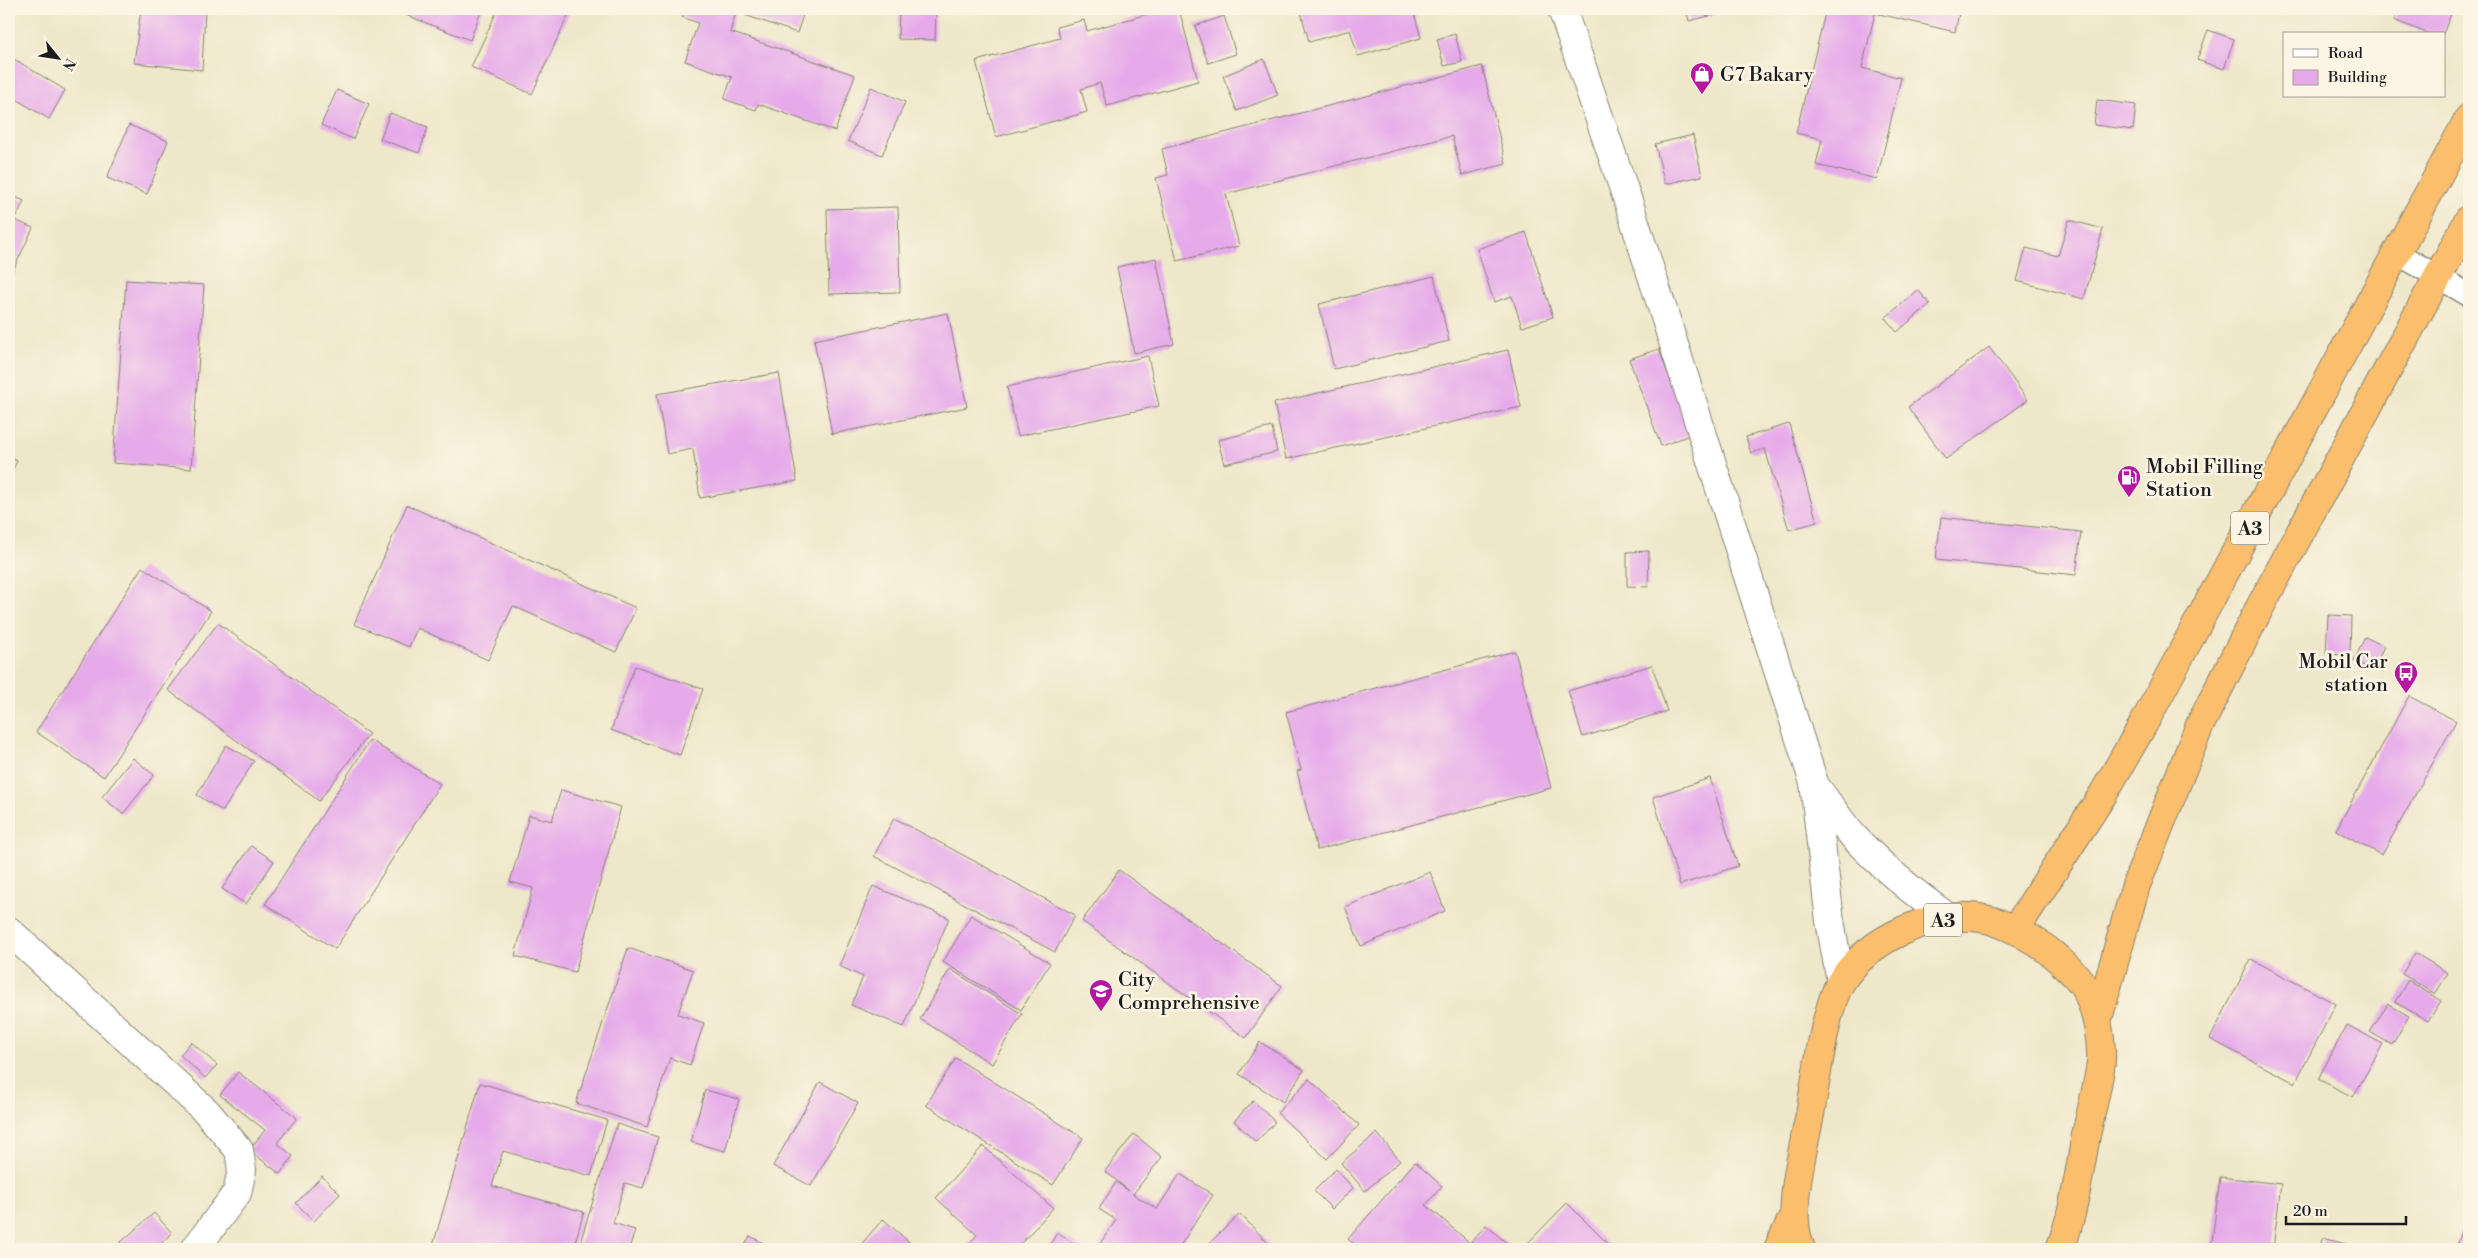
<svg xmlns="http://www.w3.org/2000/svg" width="2478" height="1258" font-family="'Libre Bodoni',serif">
	<rect width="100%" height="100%" fill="#fcf5e5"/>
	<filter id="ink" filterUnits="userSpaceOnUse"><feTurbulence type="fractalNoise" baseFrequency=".02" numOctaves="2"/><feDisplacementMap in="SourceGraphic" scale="10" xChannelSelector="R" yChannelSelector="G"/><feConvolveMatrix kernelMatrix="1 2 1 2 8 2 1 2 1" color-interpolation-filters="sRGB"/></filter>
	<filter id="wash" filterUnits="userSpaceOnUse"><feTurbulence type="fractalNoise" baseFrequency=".0096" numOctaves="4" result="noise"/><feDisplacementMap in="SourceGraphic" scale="20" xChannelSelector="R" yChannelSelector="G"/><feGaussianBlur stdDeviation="1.12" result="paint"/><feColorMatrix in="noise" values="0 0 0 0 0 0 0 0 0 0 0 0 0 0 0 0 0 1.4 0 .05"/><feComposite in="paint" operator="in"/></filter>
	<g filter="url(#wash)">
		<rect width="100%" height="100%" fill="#eee7c9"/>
		<g id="blocks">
			<path fill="#e6aaea" d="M 141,9 L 205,9 L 202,70 L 134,63 Z
				M 405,9 L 482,9 L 470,40 L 403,14 Z
				M 498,9 L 571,9 L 532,94 L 471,67 Z
				M 685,9 L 805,9 L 797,33 L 736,12 L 730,32 L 855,75 L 835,131 L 758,104 L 756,110 L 724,99 L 732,77 L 685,61 L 698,23 L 682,17 Z
				M 899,9 L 936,9 L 935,40 L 898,39 Z
				M 1165,9 L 1179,9 L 1198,81 L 1107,106 L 1100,83 L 1081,89 L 1087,112 L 996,137 L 976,61 L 1060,38 L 1057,27 L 1084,20 L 1087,31 Z
				M 1300,9 L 1413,9 L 1421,38 L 1358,56 L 1350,30 L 1309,42 Z
				M 1686,9 L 1738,9 L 1689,21 Z
				M 1826,9 L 1960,9 L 1955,32 L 1875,13 L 1862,68 L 1901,78 L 1877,179 L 1816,165 L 1822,139 L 1796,133 Z
				M 2399,9 L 2453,9 L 2443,34 L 2429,34 L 2394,20 Z
				M 1224,16 L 1236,54 L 1208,63 L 1195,26 Z
				M 2208,30 L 2234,39 L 2224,69 L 2197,60 Z
				M 1455,34 L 1462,62 L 1444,66 L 1437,39 Z
				M 9,56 L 65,90 L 49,119 L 9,95 Z
				M 1264,59 L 1278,95 L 1237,111 L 1223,76 Z
				M 1482,66 L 1506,164 L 1462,175 L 1452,136 L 1226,194 L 1239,246 L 1177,261 L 1156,178 L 1168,175 L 1162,149 Z
				M 871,87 L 905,102 L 882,155 L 848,141 Z
				M 337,90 L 369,104 L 353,139 L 321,125 Z
				M 2097,100 L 2136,105 L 2133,130 L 2094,125 Z
				M 390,113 L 428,127 L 419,153 L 380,139 Z
				M 129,125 L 168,141 L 147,194 L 107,178 Z
				M 1693,135 L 1702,176 L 1665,184 L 1655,144 Z
				M 9,194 L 24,201 L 15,220 L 33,228 L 9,279 Z
				M 898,207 L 900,292 L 829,294 L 827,209 Z
				M 2069,220 L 2103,229 L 2084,299 L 2017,281 L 2026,248 L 2058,256 Z
				M 1526,232 L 1553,317 L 1522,327 L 1512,296 L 1494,302 L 1477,249 Z
				M 1156,258 L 1174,344 L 1134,353 L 1117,267 Z
				M 1434,276 L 1449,341 L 1334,369 L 1319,304 Z
				M 126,280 L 204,285 L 191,469 L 113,463 Z
				M 1918,290 L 1930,304 L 1897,332 L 1885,318 Z
				M 948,313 L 967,407 L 832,434 L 814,340 Z
				M 1989,347 L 2028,400 L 1946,459 L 1908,407 Z
				M 1659,349 L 1690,435 L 1661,446 L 1629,359 Z
				M 1508,350 L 1521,407 L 1286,459 L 1274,403 Z
				M 1148,356 L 1159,406 L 1018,436 L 1007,387 Z
				M 779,373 L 797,481 L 700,498 L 693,449 L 667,454 L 657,394 Z
				M 1789,424 L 1817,522 L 1789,530 L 1765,449 L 1751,453 L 1746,437 Z
				M 1272,427 L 1277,452 L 1224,464 L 1218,440 Z
				M 9,457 L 17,461 L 9,477 Z
				M 407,505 L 636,608 L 616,652 L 513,606 L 488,660 L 417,628 L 409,647 L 354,624 Z
				M 1941,517 L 2081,532 L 2076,575 L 1936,560 Z
				M 1649,551 L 1648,587 L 1627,586 L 1627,552 Z
				M 142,567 L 211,611 L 104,777 L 36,732 Z
				M 2328,615 L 2351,616 L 2350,655 L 2326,654 Z
				M 218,623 L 369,734 L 319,801 L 168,690 Z
				M 2365,637 L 2384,646 L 2373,670 L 2354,661 Z
				M 1515,651 L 1551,788 L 1317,850 L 1297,771 L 1301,770 L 1286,712 Z
				M 1652,665 L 1667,711 L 1583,737 L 1568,691 Z
				M 635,666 L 703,689 L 680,755 L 611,730 Z
				M 2409,696 L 2456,721 L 2382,855 L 2336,830 Z
				M 370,740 L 440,784 L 335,949 L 265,904 Z
				M 226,745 L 254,761 L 223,811 L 197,795 Z
				M 133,758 L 154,775 L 123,814 L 102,797 Z
				M 1710,778 L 1738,866 L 1680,885 L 1653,797 Z
				M 561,790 L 621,807 L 575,972 L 515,956 L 533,888 L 510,882 L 529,815 L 552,821 Z
				M 894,818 L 1075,915 L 1055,952 L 874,856 Z
				M 251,846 L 274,861 L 246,904 L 222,889 Z
				M 1119,870 L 1282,986 L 1246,1038 L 1082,921 Z
				M 1430,872 L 1445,911 L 1361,946 L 1345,907 Z
				M 873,886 L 949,918 L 904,1027 L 851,1005 L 863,977 L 839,966 Z
				M 971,915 L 1050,963 L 1021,1010 L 943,962 Z
				M 628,948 L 693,970 L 678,1014 L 704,1023 L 690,1065 L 670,1058 L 647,1127 L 576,1103 Z
				M 2415,953 L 2448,973 L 2435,994 L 2402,974 Z
				M 2251,959 L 2336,1004 L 2295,1083 L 2210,1039 Z
				M 950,969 L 1022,1014 L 992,1064 L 920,1019 Z
				M 2408,980 L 2441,1001 L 2428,1021 L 2395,1002 Z
				M 2388,1004 L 2409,1016 L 2392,1045 L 2370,1032 Z
				M 2347,1025 L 2383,1044 L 2353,1097 L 2318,1079 Z
				M 191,1042 L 217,1065 L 205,1078 L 180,1055 Z
				M 1260,1042 L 1304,1070 L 1283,1102 L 1239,1074 Z
				M 956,1058 L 1083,1138 L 1053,1185 L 926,1105 Z
				M 238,1072 L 297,1118 L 277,1143 L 293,1156 L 280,1174 L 249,1150 L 265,1130 L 220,1095 Z
				M 1309,1079 L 1359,1125 L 1327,1159 L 1277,1113 Z
				M 820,1082 L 858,1103 L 811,1186 L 773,1166 Z
				M 480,1083 L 607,1120 L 591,1176 L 503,1151 L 492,1186 L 584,1212 L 573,1249 L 432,1249 Z
				M 705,1090 L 739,1099 L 725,1151 L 691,1142 Z
				M 1253,1101 L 1275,1122 L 1256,1142 L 1234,1121 Z
				M 617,1124 L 658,1137 L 643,1188 L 625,1183 L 613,1223 L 635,1230 L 629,1249 L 578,1249 Z
				M 1377,1133 L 1400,1161 L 1365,1191 L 1341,1163 Z
				M 1134,1134 L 1162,1157 L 1133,1194 L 1157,1209 L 1180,1174 L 1213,1195 L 1178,1249 L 1106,1249 L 1099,1245 L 1116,1220 L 1099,1209 L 1116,1182 L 1129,1191 L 1105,1171 Z
				M 983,1146 L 1053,1208 L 1016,1249 L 964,1249 L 977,1235 L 936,1198 Z
				M 1415,1162 L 1442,1186 L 1426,1205 L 1470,1243 L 1486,1225 L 1509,1245 L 1505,1249 L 1360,1249 L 1348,1239 Z
				M 1336,1169 L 1353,1188 L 1332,1209 L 1314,1191 Z
				M 322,1176 L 340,1194 L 314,1221 L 296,1203 Z
				M 2220,1177 L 2281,1184 L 2273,1249 L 2211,1249 Z
				M 1567,1203 L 1613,1249 L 1522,1249 Z
				M 154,1213 L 172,1233 L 155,1249 L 113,1249 Z
				M 1240,1214 L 1274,1249 L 1203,1249 Z
				M 883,1219 L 917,1249 L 857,1249 Z
				M 2464,1222 L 2469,1224 L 2469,1249 L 2455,1249 Z
				M 1057,1233 L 1083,1249 L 1047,1249 Z
				M 750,1236 L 774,1249 L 743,1249 Z
				M 2323,1238 L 2353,1246 L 2352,1249 L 2320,1249 Z"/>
		</g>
	</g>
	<g filter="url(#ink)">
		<use href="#blocks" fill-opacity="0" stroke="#858272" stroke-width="1"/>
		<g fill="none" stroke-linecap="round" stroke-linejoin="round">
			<g stroke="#858272" stroke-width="25">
				<path id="service" d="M 2397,253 L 2469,295"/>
			</g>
			<g stroke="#858272" stroke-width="30">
				<path id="minor" d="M 9,931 L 207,1112 L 239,1150 L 242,1170 L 237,1193 L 195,1249"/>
			</g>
			<g stroke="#858272" stroke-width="30">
				<path id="tertiary" d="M 1562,9 L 1630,207 L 1814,783 L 1830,921 L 1841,982
					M 1814,784 C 1827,801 1839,820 1853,836 C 1882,867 1915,894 1949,918"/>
			</g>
			<g stroke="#858272" stroke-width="30">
				<path id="trunk" d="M 2015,930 L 2102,796 L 2144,723 L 2469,118
					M 2097,1022 L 2136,885 L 2200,725 L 2260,607 L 2469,219
					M 1778,1249 L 1794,1215
					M 1801,1249 C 1785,1212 1803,1153 1810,1114 C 1816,1081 1825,1006 1842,980 C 1871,938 1929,911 1980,918 C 2006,922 2038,941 2057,958 C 2069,969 2083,981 2089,996 C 2097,1015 2102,1041 2101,1062 C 2098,1086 2091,1111 2086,1135 C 2079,1173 2074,1213 2060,1249"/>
			</g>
			<use href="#service" stroke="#fff" stroke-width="22"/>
			<use href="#minor" stroke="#fff" stroke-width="28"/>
			<use href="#tertiary" stroke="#fff" stroke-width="28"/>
			<use href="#trunk" stroke="#fabe6d" stroke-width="28"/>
		</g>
	</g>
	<defs>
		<g id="shop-pin" transform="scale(1.25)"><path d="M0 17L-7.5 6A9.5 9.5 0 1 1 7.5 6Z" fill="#b5179e" stroke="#fcf5e5"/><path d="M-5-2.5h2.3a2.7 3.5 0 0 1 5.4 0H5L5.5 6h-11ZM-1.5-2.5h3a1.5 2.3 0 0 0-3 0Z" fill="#fff"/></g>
		<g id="fuel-pin" transform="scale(1.25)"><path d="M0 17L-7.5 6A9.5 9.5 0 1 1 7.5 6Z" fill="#b5179e" stroke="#fcf5e5"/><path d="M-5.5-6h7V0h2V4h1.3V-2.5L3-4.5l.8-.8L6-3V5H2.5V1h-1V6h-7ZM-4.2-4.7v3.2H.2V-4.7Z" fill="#fff"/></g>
		<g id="bus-pin" transform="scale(1.25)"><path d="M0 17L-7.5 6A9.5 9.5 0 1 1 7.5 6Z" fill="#b5179e" stroke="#fcf5e5"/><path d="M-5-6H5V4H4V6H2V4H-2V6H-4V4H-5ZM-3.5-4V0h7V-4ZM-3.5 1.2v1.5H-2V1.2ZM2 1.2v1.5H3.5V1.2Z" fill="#fff"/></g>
		<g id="school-pin" transform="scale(1.25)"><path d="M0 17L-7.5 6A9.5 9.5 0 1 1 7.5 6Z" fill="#b5179e" stroke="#fcf5e5"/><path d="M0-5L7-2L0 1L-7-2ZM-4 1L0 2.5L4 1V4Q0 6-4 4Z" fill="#fff"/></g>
	</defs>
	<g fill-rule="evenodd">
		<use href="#shop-pin" x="1702" y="74"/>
		<use href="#fuel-pin" x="2129" y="477"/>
		<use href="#bus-pin" x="2406" y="673"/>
		<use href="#school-pin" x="1101" y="991"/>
	</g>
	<g text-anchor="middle" stroke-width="5" stroke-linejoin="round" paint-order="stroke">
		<g fill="#fcf5e5" stroke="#5f5d58" stroke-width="1">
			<rect x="2231" y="511.5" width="38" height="33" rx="4"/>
			<rect x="1924" y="903.5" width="38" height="33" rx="4"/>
		</g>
		<g font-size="19" font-weight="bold" fill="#1c1c1c">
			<text x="2250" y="535">A3</text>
			<text x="1943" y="927">A3</text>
		</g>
		<g font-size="20" fill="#1c1c1c" stroke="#fcf5e5" text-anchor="start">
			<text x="1720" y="81">G7 Bakary</text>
			<text x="2146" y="473">Mobil Filling<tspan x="2146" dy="23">Station</tspan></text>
			<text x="2388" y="668" text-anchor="end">Mobil Car<tspan x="2388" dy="23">station</tspan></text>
			<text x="1118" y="986">City<tspan x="1118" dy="23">Comprehensive</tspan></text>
		</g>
	</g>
	<rect width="2478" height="1258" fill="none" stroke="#fcf5e5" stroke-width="30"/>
	<rect x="2283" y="32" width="162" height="65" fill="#fcf5e5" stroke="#a29e95"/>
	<rect x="2293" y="49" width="25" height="8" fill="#ffffff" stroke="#a29e95"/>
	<text x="2328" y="58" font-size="15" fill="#1c1c1c">Road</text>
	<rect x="2293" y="70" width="25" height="15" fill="#e6aaea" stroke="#a29e95"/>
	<text x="2328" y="82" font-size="15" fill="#1c1c1c">Building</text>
	<g transform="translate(58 58) rotate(120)" stroke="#fcf5e5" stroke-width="4" paint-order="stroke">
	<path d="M0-4L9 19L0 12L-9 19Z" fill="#1c1c1c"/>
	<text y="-8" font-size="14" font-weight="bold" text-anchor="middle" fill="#1c1c1c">N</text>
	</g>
	<path d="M2286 1216v8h120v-8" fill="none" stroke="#1c1c1c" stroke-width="2.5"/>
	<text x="2293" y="1216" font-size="15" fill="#1c1c1c" stroke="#fcf5e5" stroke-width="4" paint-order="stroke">20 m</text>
</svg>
